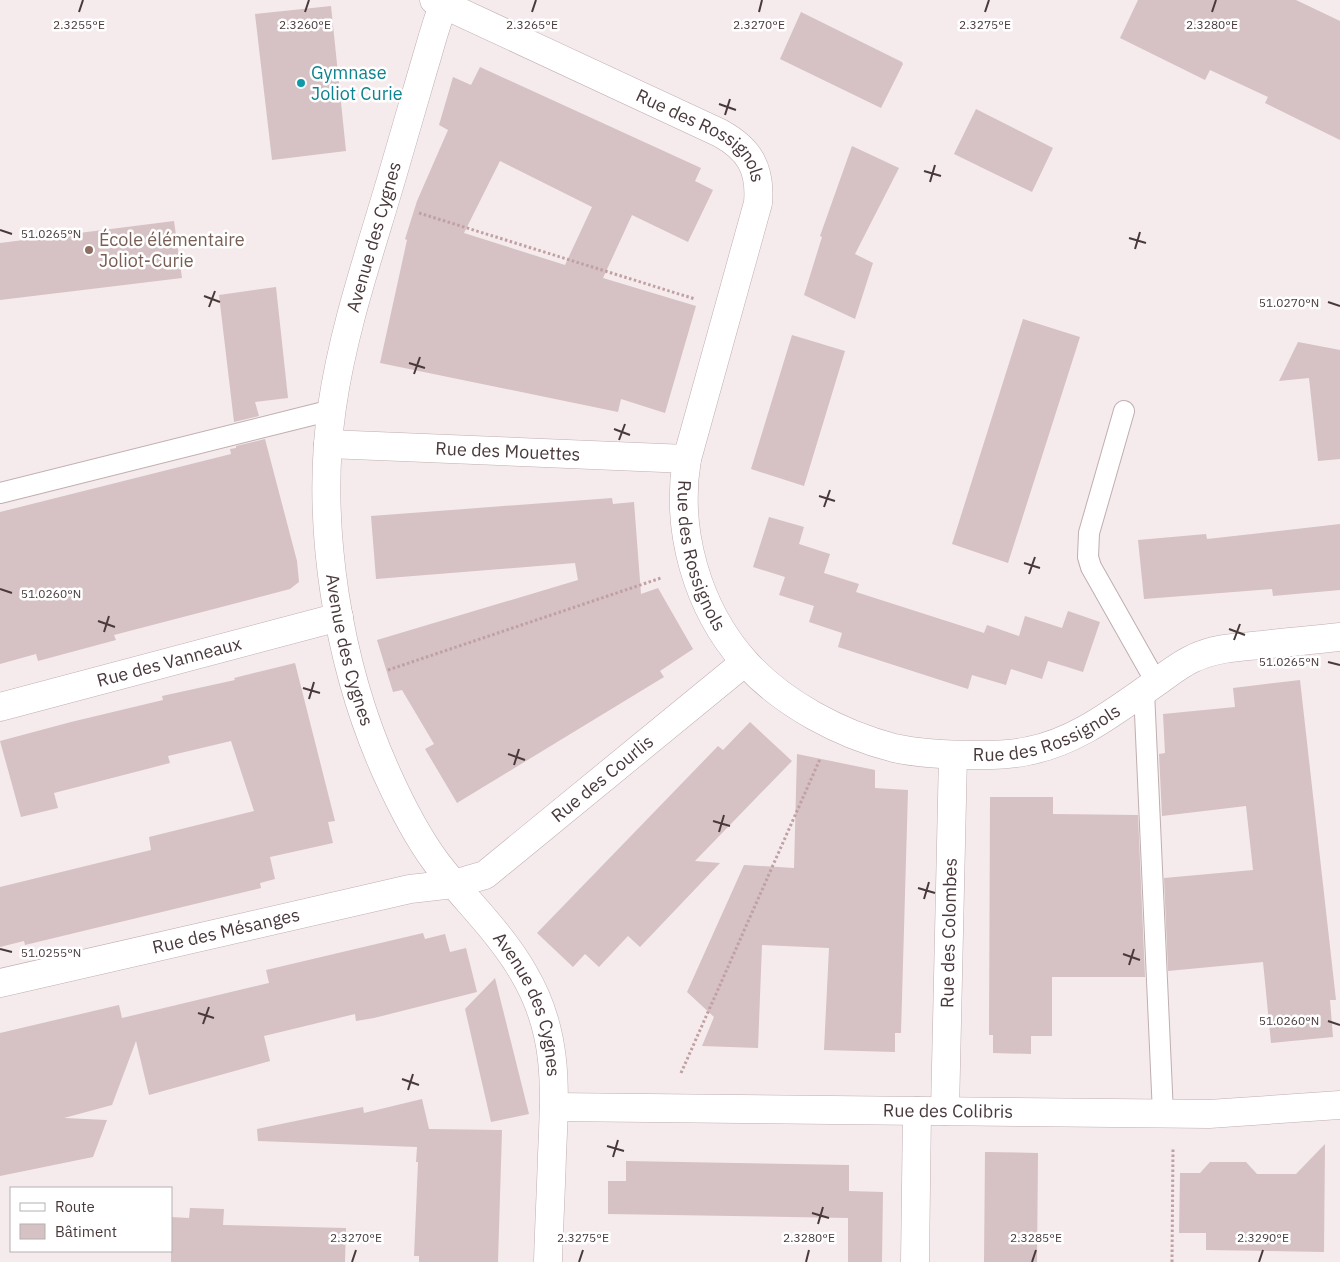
<svg xmlns="http://www.w3.org/2000/svg" width="1340" height="1262" font-family="'IBM Plex Sans',sans-serif">
	<rect width="100%" height="100%" fill="#f5ebec"/>
	<path fill="#d6c1c4" fill-rule="evenodd" d="M 1138,0 L 1296,0 L 1340,21 L 1340,140 L 1265,103 L 1268,97 L 1210,70 L 1205,80 L 1120,38 Z
		M 331,6 L 346,151 L 272,160 L 255,14 Z
		M 801,12 L 902,62 L 903,64 L 881,108 L 780,59 Z
		M 480,67 L 701,168 L 695,181 L 713,190 L 688,242 L 632,215 L 603,278 L 696,306 L 665,413 L 621,399 L 618,412 L 380,363 L 407,240 L 405,239 L 417,201 L 448,130 L 439,125 L 453,77 L 471,85 ZM 500,161 L 592,207 L 565,265 L 464,233 Z
		M 976,109 L 1053,148 L 1032,192 L 954,154 Z
		M 852,146 L 899,168 L 855,254 L 873,263 L 855,319 L 804,295 L 822,237 L 820,236 Z
		M 174,221 L 182,278 L 0,300 L 0,243 Z
		M 276,287 L 288,398 L 255,402 L 259,416 L 234,422 L 219,295 Z
		M 1023,319 L 1080,337 L 1008,563 L 952,544 Z
		M 792,335 L 845,351 L 804,486 L 751,469 Z
		M 1298,342 L 1340,350 L 1340,459 L 1318,461 L 1309,378 L 1279,381 Z
		M 265,439 L 297,561 L 299,582 L 290,589 L 114,635 L 116,640 L 38,661 L 36,654 L 0,664 L 0,512 L 231,454 L 230,449 L 236,448 L 236,446 Z
		M 612,498 L 613,504 L 634,502 L 641,594 L 658,588 L 693,649 L 660,671 L 664,677 L 457,803 L 425,749 L 434,744 L 402,690 L 393,692 L 377,640 L 578,580 L 575,563 L 376,579 L 371,516 Z
		M 769,517 L 804,527 L 799,544 L 830,554 L 824,573 L 859,584 L 856,592 L 984,633 L 987,625 L 1019,636 L 1025,616 L 1062,628 L 1068,611 L 1100,622 L 1083,672 L 1048,661 L 1042,679 L 1011,669 L 1006,685 L 972,675 L 968,689 L 838,647 L 842,633 L 809,622 L 814,606 L 779,595 L 785,577 L 753,567 Z
		M 1340,524 L 1340,590 L 1273,596 L 1272,589 L 1144,599 L 1138,540 L 1206,534 L 1207,539 Z
		M 295,663 L 335,821 L 328,822 L 333,843 L 270,857 L 275,879 L 260,883 L 261,888 L 25,945 L 24,941 L 0,947 L 0,887 L 151,850 L 149,837 L 254,811 L 231,741 L 168,756 L 170,763 L 54,793 L 58,808 L 21,817 L 0,741 L 71,722 L 163,700 L 162,696 L 235,680 L 234,678 Z
		M 1300,680 L 1336,1000 L 1330,1000 L 1333,1037 L 1271,1043 L 1263,962 L 1168,971 L 1164,878 L 1253,870 L 1246,806 L 1162,816 L 1159,754 L 1165,753 L 1163,714 L 1235,707 L 1233,688 Z
		M 750,722 L 792,761 L 695,861 L 720,863 L 640,947 L 628,936 L 599,967 L 585,954 L 573,967 L 537,933 L 718,746 L 723,750 Z
		M 797,754 L 875,770 L 875,788 L 908,790 L 901,1033 L 895,1033 L 895,1052 L 824,1050 L 829,948 L 762,945 L 758,1048 L 702,1046 L 714,1017 L 687,992 L 744,865 L 794,868 Z
		M 990,797 L 1053,797 L 1053,814 L 1138,815 L 1145,977 L 1052,977 L 1052,1036 L 1031,1036 L 1031,1054 L 993,1053 L 993,1035 L 989,1035 Z
		M 423,933 L 425,939 L 445,934 L 450,952 L 466,948 L 477,992 L 374,1018 L 356,1021 L 355,1014 L 264,1036 L 270,1061 L 149,1095 L 136,1041 L 112,1105 L 64,1118 L 107,1120 L 93,1157 L 0,1176 L 0,1033 L 119,1005 L 122,1018 L 269,983 L 266,970 Z
		M 495,978 L 529,1114 L 491,1122 L 465,1009 Z
		M 422,1099 L 429,1129 L 502,1130 L 498,1262 L 419,1262 L 419,1256 L 414,1256 L 418,1162 L 416,1162 L 417,1147 L 258,1141 L 257,1129 L 363,1107 L 364,1113 Z
		M 1325,1144 L 1324,1252 L 1206,1250 L 1206,1233 L 1179,1233 L 1180,1173 L 1200,1173 L 1210,1162 L 1246,1162 L 1257,1174 L 1296,1174 Z
		M 985,1152 L 1038,1153 L 1037,1262 L 984,1262 Z
		M 626,1161 L 849,1165 L 849,1191 L 883,1192 L 882,1262 L 848,1262 L 848,1218 L 608,1214 L 608,1181 L 626,1181 Z
		M 190,1208 L 224,1209 L 223,1225 L 346,1228 L 345,1262 L 171,1262 L 171,1217 L 189,1218 Z"/>
	<g fill="none" stroke-linecap="round" stroke-linejoin="round">
		<g stroke="#c0aeb0" stroke-width="22">
			<path id="lane" d="M 1124,411 L 1089,533 L 1088,557 L 1091,567 L 1156,682
				M 0,493 L 332,410
				M 1144,691 L 1163,1114"/>
		</g>
		<g stroke="#c0aeb0" stroke-width="29">
			<g id="street">
				<path id="s1" d="M 434,0 L 720,133 C 749,149 761,168 758,203 L 687,459 C 675,530 697,608 745,662 C 783,704 840,734 894,748 C 921,754 949,755 976,755 C 994,755 1011,755 1028,751 C 1076,742 1115,711 1154,684 C 1167,675 1180,664 1194,658 C 1215,648 1239,647 1262,645 C 1288,642 1314,640 1340,637"/>
				<path id="s2" d="M 445,0 C 436,23 430,47 423,70 C 412,107 402,143 391,180 C 369,255 343,330 332,407 C 315,525 338,666 387,774 C 401,805 416,835 436,862 C 464,899 500,932 523,972 C 559,1032 555,1088 552,1155 C 551,1190 549,1226 548,1262"/>
				<path id="s3" d="M 328,444 L 687,459"/>
				<path id="s4" d="M 0,707 L 339,617"/>
				<path id="s5" d="M 0,983 L 410,889 L 454,884 L 485,875 L 745,662"/>
				<path id="s6" d="M 554,1107 L 1209,1114 L 1340,1105"/>
				<path id="s7" d="M 945,1111 L 953,755"/>
				<path d="M 915,1262 L 917,1111"/>
			</g>
		</g>
		<path stroke="#c1a0a3" stroke-width="3" stroke-dasharray="2.5 2.5" stroke-linecap="butt" d="M 419,213 L 695,299
			M 388,670 L 661,578
			M 681,1073 L 820,759
			M 1172,1262 L 1173,1148"/>
		<use href="#lane" stroke="#fff" stroke-width="20"/>
		<use href="#street" stroke="#fff" stroke-width="28"/>
	</g>
	<path fill="none" stroke="#49393b" stroke-width="2" d="M 79,12 L 83,0M 305,12 L 309,0M 532,12 L 536,0M 759,12 L 762,0M 985,12 L 989,0M 1212,12 L 1216,0M 719,104 L 736,110M 725,115 L 730,99M 924,171 L 941,176M 930,182 L 935,165M 0,230 L 12,234M 1129,238 L 1146,243M 1135,249 L 1140,232M 204,296 L 220,302M 1328,302 L 1340,306M 209,307 L 215,291M 409,363 L 425,368M 414,374 L 420,357M 614,429 L 630,435M 619,440 L 625,424M 819,496 L 835,501M 824,507 L 830,490M 1024,563 L 1040,568M 1029,574 L 1035,557M 0,589 L 12,593M 98,621 L 115,627M 1229,629 L 1245,635M 104,632 L 109,616M 1234,640 L 1240,624M 1328,662 L 1340,665M 303,688 L 320,693M 309,699 L 314,682M 508,754 L 525,760M 514,765 L 519,749M 713,821 L 730,826M 719,832 L 724,815M 918,888 L 935,893M 924,899 L 929,882M 0,949 L 12,952M 1123,954 L 1140,960M 1129,965 L 1134,949M 198,1013 L 214,1018M 1328,1021 L 1340,1025M 203,1024 L 209,1007M 402,1079 L 419,1085M 408,1090 L 413,1074M 607,1146 L 624,1151M 613,1157 L 618,1140M 812,1213 L 829,1218M 818,1224 L 823,1207M 352,1262 L 356,1250M 579,1262 L 583,1250M 806,1262 L 809,1250M 1032,1262 L 1036,1250M 1259,1262 L 1263,1250"/>
	<circle fill="#0f9aa8" stroke="#fff" stroke-width="2" cx="301" cy="83" r="5"/>
	<circle fill="#8d6e63" stroke="#fff" stroke-width="2" cx="89" cy="250" r="5"/>
	<g text-anchor="middle" stroke-width="5" stroke-linejoin="round" paint-order="stroke">
		<g font-size="18" fill="#0d838f" stroke="#fff" text-anchor="start">
			<text x="311" y="79">Gymnase<tspan x="311" dy="21">Joliot Curie</tspan></text>
		</g>
		<g font-size="18" fill="#49393b" stroke="#fff">
			<text dy="6" stroke="none"><textPath href="#s1" startOffset="302">Rue des Rossignols</textPath></text>
			<text transform="translate(374 237) rotate(-74)" y="6">Avenue des Cygnes</text>
			<text dy="6" stroke="none"><textPath href="#s3" startOffset="180">Rue des Mouettes</textPath></text>
			<text dy="6" stroke="none"><textPath href="#s1" startOffset="766">Rue des Rossignols</textPath></text>
			<text dy="6" stroke="none"><textPath href="#s2" startOffset="668">Avenue des Cygnes</textPath></text>
			<text dy="6" stroke="none"><textPath href="#s4" startOffset="175">Rue des Vanneaux</textPath></text>
			<text dy="6" stroke="none"><textPath href="#s1" startOffset="1216">Rue des Rossignols</textPath></text>
			<text dy="6" stroke="none"><textPath href="#s5" startOffset="649">Rue des Courlis</textPath></text>
			<text dy="6" stroke="none"><textPath href="#s5" startOffset="232">Rue des Mésanges</textPath></text>
			<text dy="6" stroke="none"><textPath href="#s7" startOffset="178">Rue des Colombes</textPath></text>
			<text dy="6" stroke="none"><textPath href="#s2" startOffset="1072">Avenue des Cygnes</textPath></text>
			<text dy="6" stroke="none"><textPath href="#s6" startOffset="394">Rue des Colibris</textPath></text>
		</g>
		<g font-size="18" fill="#785e54" stroke="#fff" text-anchor="start">
			<text x="99" y="246">École élémentaire<tspan x="99" dy="21">Joliot-Curie</tspan></text>
		</g>
	</g>
	<g font-size="12" text-anchor="middle" fill="#49393b" stroke="#fff" stroke-width="5" stroke-linejoin="round" paint-order="stroke">
		<text x="79" y="29">2.3255°E</text>
		<text x="305" y="29">2.3260°E</text>
		<text x="532" y="29">2.3265°E</text>
		<text x="759" y="29">2.3270°E</text>
		<text x="985" y="29">2.3275°E</text>
		<text x="1212" y="29">2.3280°E</text>
		<text x="51" y="238">51.0265°N</text>
		<text x="1289" y="307">51.0270°N</text>
		<text x="51" y="598">51.0260°N</text>
		<text x="1289" y="666">51.0265°N</text>
		<text x="51" y="957">51.0255°N</text>
		<text x="1289" y="1025">51.0260°N</text>
		<text x="1263" y="1242">2.3290°E</text>
		<text x="356" y="1242">2.3270°E</text>
		<text x="583" y="1242">2.3275°E</text>
		<text x="809" y="1242">2.3280°E</text>
		<text x="1036" y="1242">2.3285°E</text>
	</g>
	<rect x="10" y="1187" width="162" height="65" fill="#ffffff" stroke="#b6b0b1"/>
	<rect x="20" y="1203" width="25" height="8" fill="#ffffff" stroke="#b6b0b1"/>
	<text x="55" y="1212" font-size="15" fill="#49393b">Route</text>
	<rect x="20" y="1224" width="25" height="15" fill="#d6c1c4" stroke="#b6b0b1"/>
	<text x="55" y="1237" font-size="15" fill="#49393b">Bâtiment</text>
</svg>
